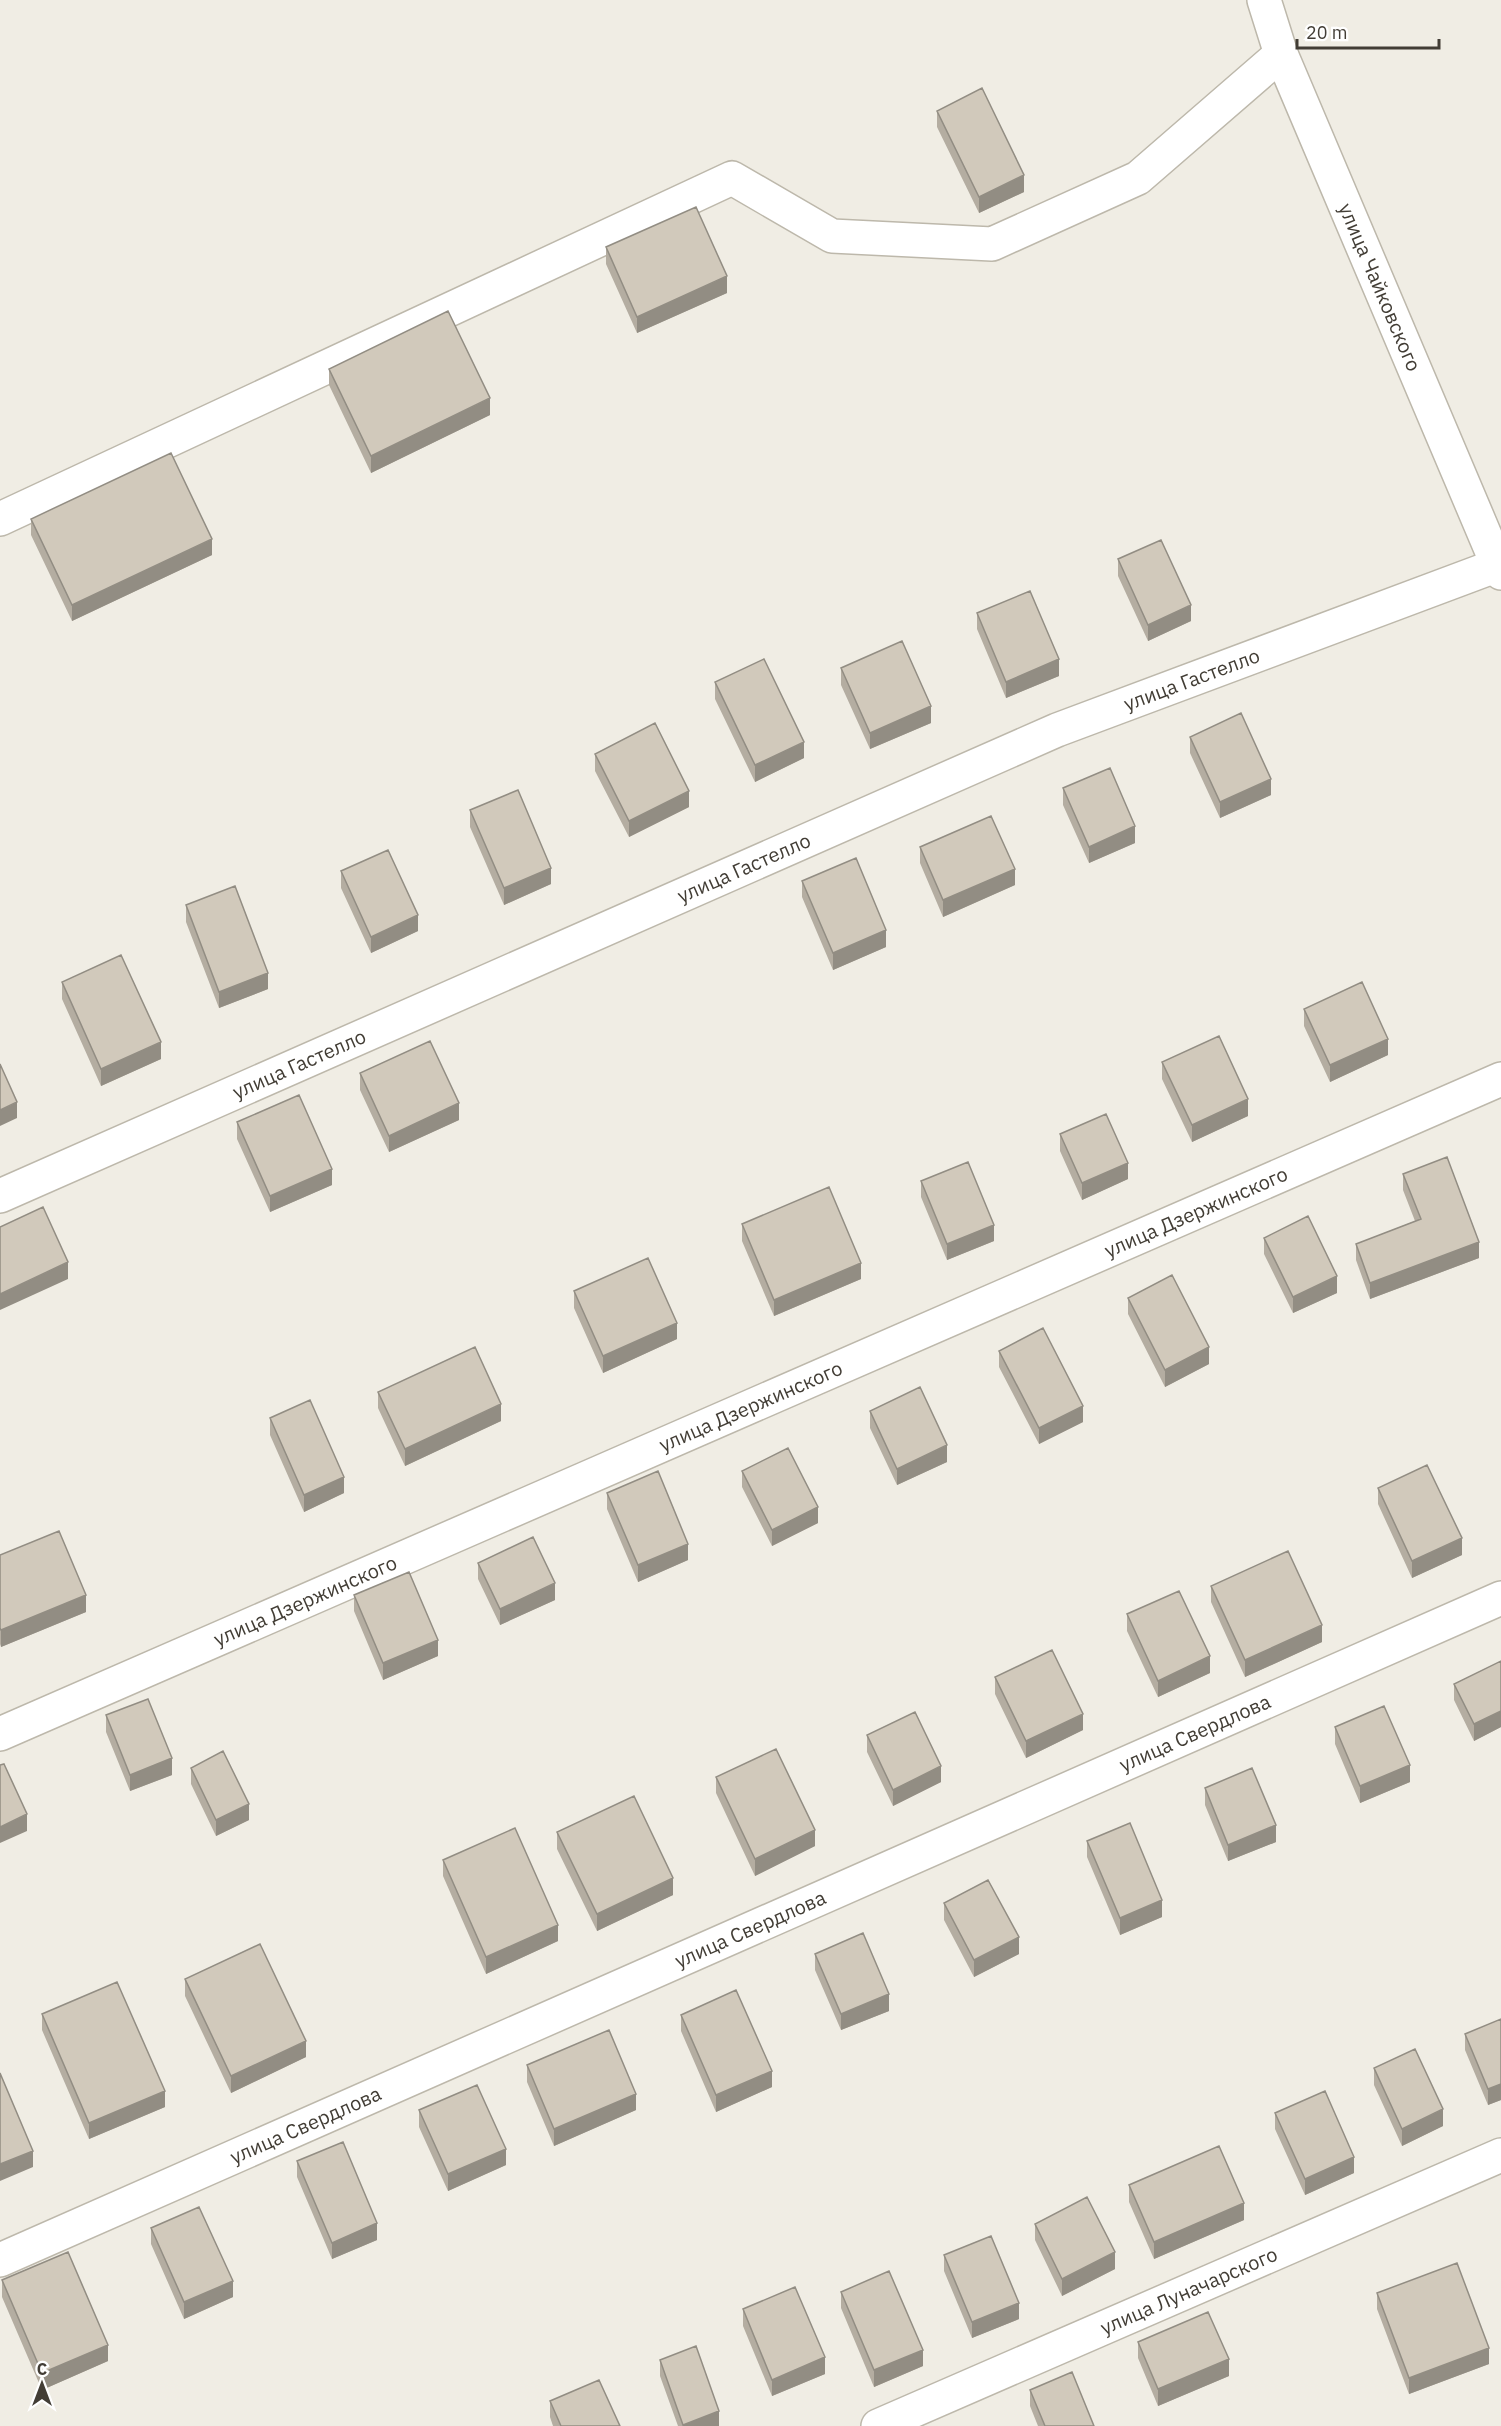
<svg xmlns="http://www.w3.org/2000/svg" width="1501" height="2426" font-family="'IBM Plex Sans',sans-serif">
	<rect width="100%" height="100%" fill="#f0ede4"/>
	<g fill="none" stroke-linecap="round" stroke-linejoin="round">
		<g stroke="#bdb8ab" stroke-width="36">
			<g id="minor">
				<path id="s1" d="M 1264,0 L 1281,54 L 1501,573"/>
				<path d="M 0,519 L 732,178 L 832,236 L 992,244 L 1138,178 L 1281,54"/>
				<path id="s2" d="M 0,1196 L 1057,730 L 1498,565"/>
				<path id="s3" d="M 0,1734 L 1501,1079"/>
				<path id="s4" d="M 0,2260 L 1501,1598"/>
				<path id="s5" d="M 878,2426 L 1501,2155"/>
			</g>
		</g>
		<use href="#minor" stroke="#fff" stroke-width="33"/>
	</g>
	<path fill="#b4ada1" d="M 937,111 L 1024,192 L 979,213 L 937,127 Z
		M 606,247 L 727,293 L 637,333 L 606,264 Z
		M 329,369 L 490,415 L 371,473 L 329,385 Z
		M 31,519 L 212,555 L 72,621 L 31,535 Z
		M 1118,559 L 1191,621 L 1148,641 L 1118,576 Z
		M 977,613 L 1059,676 L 1006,698 L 977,629 Z
		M 841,668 L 931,723 L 870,749 L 841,685 Z
		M 715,682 L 804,758 L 755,782 L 715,699 Z
		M 1190,737 L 1271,795 L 1220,818 L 1190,753 Z
		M 595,754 L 689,807 L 629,837 L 595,771 Z
		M 1063,788 L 1135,843 L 1089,863 L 1063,805 Z
		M 470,810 L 551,884 L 504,905 L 470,827 Z
		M 920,847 L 1015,885 L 943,917 L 920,863 Z
		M 341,871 L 418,931 L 371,953 L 341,888 Z
		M 802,881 L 886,947 L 833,970 L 802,897 Z
		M 186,905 L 268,989 L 219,1008 L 186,922 Z
		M 62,982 L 161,1059 L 101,1086 L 62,999 Z
		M 1304,1009 L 1388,1055 L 1330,1082 L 1304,1026 Z
		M 1162,1062 L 1248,1116 L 1192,1142 L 1162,1079 Z
		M 360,1073 L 459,1120 L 389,1152 L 360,1090 Z
		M 237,1122 L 332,1185 L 270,1212 L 237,1139 Z
		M 1060,1134 L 1128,1179 L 1082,1200 L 1060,1151 Z
		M 1403,1174 L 1479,1258 L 1370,1299 L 1356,1260 L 1356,1244 L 1415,1221 L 1403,1190 Z
		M 921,1181 L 994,1241 L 947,1260 L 921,1197 Z
		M 742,1224 L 861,1279 L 774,1316 L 742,1241 Z
		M 1264,1238 L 1337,1293 L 1293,1313 L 1264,1254 Z
		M 574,1291 L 677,1339 L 603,1373 L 574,1308 Z
		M 1128,1298 L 1209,1364 L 1165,1387 L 1128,1314 Z
		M 999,1351 L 1083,1422 L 1039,1444 L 999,1367 Z
		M 378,1392 L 501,1421 L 405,1466 L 378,1408 Z
		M 870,1411 L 947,1462 L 897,1485 L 870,1428 Z
		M 270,1418 L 344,1493 L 304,1512 L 270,1435 Z
		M 742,1471 L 818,1523 L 772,1546 L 742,1487 Z
		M 1378,1488 L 1462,1555 L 1412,1578 L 1378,1504 Z
		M 607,1493 L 688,1560 L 638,1582 L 607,1509 Z
		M 0,1555 L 86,1612 L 1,1647 L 0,1644 Z
		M 478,1563 L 555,1600 L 500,1625 L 478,1579 Z
		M 1211,1586 L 1322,1642 L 1245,1677 L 1211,1602 Z
		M 354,1595 L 438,1656 L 383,1680 L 354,1611 Z
		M 1127,1614 L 1210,1673 L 1158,1697 L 1127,1631 Z
		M 1501,1661 L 1501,1727 L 1474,1741 L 1454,1700 L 1454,1684 Z
		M 995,1677 L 1083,1730 L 1026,1758 L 995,1694 Z
		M 106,1715 L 172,1775 L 130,1791 L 106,1732 Z
		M 1335,1727 L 1410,1782 L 1360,1803 L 1335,1744 Z
		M 867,1735 L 941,1782 L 893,1806 L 867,1752 Z
		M 191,1768 L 249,1820 L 216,1836 L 191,1784 Z
		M 716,1777 L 815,1846 L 755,1876 L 716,1793 Z
		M 1205,1788 L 1276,1842 L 1228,1861 L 1205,1805 Z
		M 557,1832 L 673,1895 L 597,1931 L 557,1849 Z
		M 1087,1841 L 1162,1917 L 1120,1935 L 1087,1857 Z
		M 443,1860 L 558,1941 L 486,1974 L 443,1876 Z
		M 944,1903 L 1019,1954 L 974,1977 L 944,1920 Z
		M 815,1954 L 889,2011 L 841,2030 L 815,1970 Z
		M 185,1979 L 306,2057 L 231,2093 L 185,1996 Z
		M 42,2014 L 165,2107 L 89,2139 L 42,2030 Z
		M 681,2015 L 772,2087 L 716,2112 L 681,2031 Z
		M 1501,2019 L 1501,2100 L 1488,2105 L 1465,2050 L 1465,2034 Z
		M 527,2065 L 636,2110 L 554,2146 L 527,2082 Z
		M 1374,2068 L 1443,2126 L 1402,2146 L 1374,2085 Z
		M 419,2110 L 506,2165 L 448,2191 L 419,2127 Z
		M 1275,2113 L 1354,2173 L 1305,2195 L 1275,2129 Z
		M 297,2161 L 377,2240 L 332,2259 L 297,2177 Z
		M 1129,2185 L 1244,2220 L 1154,2259 L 1129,2202 Z
		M 1035,2224 L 1115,2269 L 1062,2296 L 1035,2240 Z
		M 151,2228 L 233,2297 L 184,2319 L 151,2244 Z
		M 944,2255 L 1019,2319 L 972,2338 L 944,2271 Z
		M 2,2280 L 108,2361 L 42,2390 L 2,2297 Z
		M 841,2292 L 923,2366 L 874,2387 L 841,2308 Z
		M 1377,2293 L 1489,2364 L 1409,2394 L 1377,2309 Z
		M 743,2309 L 825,2374 L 772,2396 L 743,2326 Z
		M 1138,2342 L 1229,2376 L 1158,2406 L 1138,2358 Z
		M 660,2360 L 719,2426 L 678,2426 L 660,2376 Z
		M 1030,2390 L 1094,2426 L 1038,2426 L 1030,2406 Z
		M 550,2401 L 620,2426 L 553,2426 L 550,2417 Z"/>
	<path fill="#928d83" d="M 1024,175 L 1024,192 L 979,213 L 979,197 Z
		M 727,276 L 727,293 L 637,333 L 637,317 Z
		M 490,398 L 490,415 L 371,473 L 371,456 Z
		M 212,539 L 212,555 L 72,621 L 72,605 Z
		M 1191,605 L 1191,621 L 1148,641 L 1148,625 Z
		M 1059,659 L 1059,676 L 1006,698 L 1006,682 Z
		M 931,706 L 931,723 L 870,749 L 870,733 Z
		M 804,742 L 804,758 L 755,782 L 755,765 Z
		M 1271,779 L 1271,795 L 1220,818 L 1220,802 Z
		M 689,791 L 689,807 L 629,837 L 629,821 Z
		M 1135,826 L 1135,843 L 1089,863 L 1089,847 Z
		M 551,868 L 551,884 L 504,905 L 504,888 Z
		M 1015,869 L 1015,885 L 943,917 L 943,900 Z
		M 418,915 L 418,931 L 371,953 L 371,937 Z
		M 886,930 L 886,947 L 833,970 L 833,953 Z
		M 268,973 L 268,989 L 219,1008 L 219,992 Z
		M 1388,1039 L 1388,1055 L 1330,1082 L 1330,1065 Z
		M 161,1042 L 161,1059 L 101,1086 L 101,1069 Z
		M 1248,1099 L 1248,1116 L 1192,1142 L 1192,1125 Z
		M 17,1102 L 17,1118 L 0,1126 L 0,1110 Z
		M 459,1103 L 459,1120 L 389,1152 L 389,1136 Z
		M 1128,1163 L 1128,1179 L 1082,1200 L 1082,1183 Z
		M 332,1169 L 332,1185 L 270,1212 L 270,1196 Z
		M 994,1225 L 994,1241 L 947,1260 L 947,1244 Z
		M 1479,1242 L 1479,1258 L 1370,1299 L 1370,1283 Z
		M 68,1262 L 68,1279 L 0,1310 L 0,1294 Z
		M 861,1263 L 861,1279 L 774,1316 L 774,1300 Z
		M 1337,1276 L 1337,1293 L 1293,1313 L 1293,1297 Z
		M 677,1323 L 677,1339 L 603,1373 L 603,1356 Z
		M 1209,1347 L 1209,1364 L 1165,1387 L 1165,1370 Z
		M 501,1404 L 501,1421 L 405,1466 L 405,1449 Z
		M 1083,1406 L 1083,1422 L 1039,1444 L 1039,1428 Z
		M 947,1445 L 947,1462 L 897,1485 L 897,1469 Z
		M 344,1477 L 344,1493 L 304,1512 L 304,1495 Z
		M 818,1507 L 818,1523 L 772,1546 L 772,1530 Z
		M 1462,1538 L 1462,1555 L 1412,1578 L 1412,1561 Z
		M 688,1544 L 688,1560 L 638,1582 L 638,1565 Z
		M 555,1583 L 555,1600 L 500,1625 L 500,1609 Z
		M 86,1595 L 86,1612 L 1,1647 L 1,1630 Z
		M 1322,1625 L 1322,1642 L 1245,1677 L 1245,1660 Z
		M 438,1640 L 438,1656 L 383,1680 L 383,1663 Z
		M 1210,1656 L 1210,1673 L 1158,1697 L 1158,1681 Z
		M 1501,1711 L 1501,1727 L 1474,1741 L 1474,1724 Z
		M 1083,1714 L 1083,1730 L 1026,1758 L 1026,1741 Z
		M 172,1758 L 172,1775 L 130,1791 L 130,1775 Z
		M 1410,1765 L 1410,1782 L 1360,1803 L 1360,1786 Z
		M 941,1766 L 941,1782 L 893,1806 L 893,1790 Z
		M 249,1804 L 249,1820 L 216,1836 L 216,1820 Z
		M 27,1814 L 27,1831 L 0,1843 L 0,1827 Z
		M 1276,1825 L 1276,1842 L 1228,1861 L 1228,1845 Z
		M 815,1830 L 815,1846 L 755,1876 L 755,1859 Z
		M 673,1878 L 673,1895 L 597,1931 L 597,1914 Z
		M 1162,1900 L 1162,1917 L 1120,1935 L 1120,1918 Z
		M 558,1925 L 558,1941 L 486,1974 L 486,1957 Z
		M 1019,1937 L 1019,1954 L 974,1977 L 974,1960 Z
		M 889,1994 L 889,2011 L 841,2030 L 841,2014 Z
		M 306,2041 L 306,2057 L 231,2093 L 231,2076 Z
		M 772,2071 L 772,2087 L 716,2112 L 716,2095 Z
		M 1501,2084 L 1501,2100 L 1488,2105 L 1488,2089 Z
		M 165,2091 L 165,2107 L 89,2139 L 89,2123 Z
		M 636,2094 L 636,2110 L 554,2146 L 554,2129 Z
		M 1443,2109 L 1443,2126 L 1402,2146 L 1402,2129 Z
		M 506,2149 L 506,2165 L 448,2191 L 448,2174 Z
		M 33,2151 L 33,2167 L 0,2181 L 0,2164 Z
		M 1354,2157 L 1354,2173 L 1305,2195 L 1305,2179 Z
		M 1244,2203 L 1244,2220 L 1154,2259 L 1154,2242 Z
		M 377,2223 L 377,2240 L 332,2259 L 332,2243 Z
		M 1115,2252 L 1115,2269 L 1062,2296 L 1062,2279 Z
		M 233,2281 L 233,2297 L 184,2319 L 184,2302 Z
		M 1019,2303 L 1019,2319 L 972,2338 L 972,2322 Z
		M 108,2345 L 108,2361 L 42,2390 L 42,2373 Z
		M 1489,2348 L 1489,2364 L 1409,2394 L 1409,2378 Z
		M 923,2350 L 923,2366 L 874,2387 L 874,2370 Z
		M 825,2357 L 825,2374 L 772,2396 L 772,2380 Z
		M 1229,2359 L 1229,2376 L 1158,2406 L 1158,2389 Z
		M 719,2411 L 719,2426 L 683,2426 L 683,2425 Z"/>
	<path fill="#d1c9bb" stroke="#928d83" stroke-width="1.5" d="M 982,88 L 1024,175 L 979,197 L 937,111 Z
		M 696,207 L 727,276 L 637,317 L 606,247 Z
		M 448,311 L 490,398 L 371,456 L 329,369 Z
		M 171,453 L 212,539 L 72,605 L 31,519 Z
		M 1161,540 L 1191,605 L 1148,625 L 1118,559 Z
		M 1030,591 L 1059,659 L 1006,682 L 977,613 Z
		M 902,641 L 931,706 L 870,733 L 841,668 Z
		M 764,659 L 804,742 L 755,765 L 715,682 Z
		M 1241,713 L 1271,779 L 1220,802 L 1190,737 Z
		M 655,723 L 689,791 L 629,821 L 595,754 Z
		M 1110,768 L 1135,826 L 1089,847 L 1063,788 Z
		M 518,790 L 551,868 L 504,888 L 470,810 Z
		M 991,816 L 1015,869 L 943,900 L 920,847 Z
		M 388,850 L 418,915 L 371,937 L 341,871 Z
		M 856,858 L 886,930 L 833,953 L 802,881 Z
		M 235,886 L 268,973 L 219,992 L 186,905 Z
		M 121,955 L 161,1042 L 101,1069 L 62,982 Z
		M 1362,982 L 1388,1039 L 1330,1065 L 1304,1009 Z
		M 1219,1036 L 1248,1099 L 1192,1125 L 1162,1062 Z
		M 430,1041 L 459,1103 L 389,1136 L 360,1073 Z
		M 0,1064 L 17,1102 L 0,1110 Z
		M 299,1095 L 332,1169 L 270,1196 L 237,1122 Z
		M 1106,1114 L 1128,1163 L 1082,1183 L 1060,1134 Z
		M 1447,1157 L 1479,1242 L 1370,1283 L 1356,1244 L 1421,1219 L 1403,1174 Z
		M 968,1162 L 994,1225 L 947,1244 L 921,1181 Z
		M 829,1187 L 861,1263 L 774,1300 L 742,1224 Z
		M 43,1207 L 68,1262 L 0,1294 L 0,1227 Z
		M 1308,1216 L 1337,1276 L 1293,1297 L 1264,1238 Z
		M 648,1258 L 677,1323 L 603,1356 L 574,1291 Z
		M 1172,1275 L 1209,1347 L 1165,1370 L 1128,1298 Z
		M 1043,1328 L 1083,1406 L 1039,1428 L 999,1351 Z
		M 475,1347 L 501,1404 L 405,1449 L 378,1392 Z
		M 920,1387 L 947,1445 L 897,1469 L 870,1411 Z
		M 310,1400 L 344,1477 L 304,1495 L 270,1418 Z
		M 788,1448 L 818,1507 L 772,1530 L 742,1471 Z
		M 1427,1465 L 1462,1538 L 1412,1561 L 1378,1488 Z
		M 658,1471 L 688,1544 L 638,1565 L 607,1493 Z
		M 59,1531 L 86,1595 L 1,1630 L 0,1628 L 0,1555 Z
		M 533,1537 L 555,1583 L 500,1609 L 478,1563 Z
		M 1288,1551 L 1322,1625 L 1245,1660 L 1211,1586 Z
		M 409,1572 L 438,1640 L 383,1663 L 354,1595 Z
		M 1179,1591 L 1210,1656 L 1158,1681 L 1127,1614 Z
		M 1052,1650 L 1083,1714 L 1026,1741 L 995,1677 Z
		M 1501,1661 L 1501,1711 L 1474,1724 L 1454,1684 Z
		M 148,1699 L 172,1758 L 130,1775 L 106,1715 Z
		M 1384,1706 L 1410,1765 L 1360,1786 L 1335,1727 Z
		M 915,1712 L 941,1766 L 893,1790 L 867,1735 Z
		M 776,1749 L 815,1830 L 755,1859 L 716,1777 Z
		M 223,1751 L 249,1804 L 216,1820 L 191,1768 Z
		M 4,1764 L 27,1814 L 0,1827 L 0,1765 Z
		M 1252,1768 L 1276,1825 L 1228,1845 L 1205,1788 Z
		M 634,1796 L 673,1878 L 597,1914 L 557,1832 Z
		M 1130,1823 L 1162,1900 L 1120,1918 L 1087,1841 Z
		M 515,1828 L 558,1925 L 486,1957 L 443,1860 Z
		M 988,1880 L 1019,1937 L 974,1960 L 944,1903 Z
		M 863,1933 L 889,1994 L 841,2014 L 815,1954 Z
		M 260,1944 L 306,2041 L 231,2076 L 185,1979 Z
		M 117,1982 L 165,2091 L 89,2123 L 42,2014 Z
		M 736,1990 L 772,2071 L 716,2095 L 681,2015 Z
		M 1501,2019 L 1501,2084 L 1488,2089 L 1465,2034 Z
		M 609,2030 L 636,2094 L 554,2129 L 527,2065 Z
		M 1415,2049 L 1443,2109 L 1402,2129 L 1374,2068 Z
		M 0,2073 L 33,2151 L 0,2164 Z
		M 477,2085 L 506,2149 L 448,2174 L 419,2110 Z
		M 1325,2091 L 1354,2157 L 1305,2179 L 1275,2113 Z
		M 343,2142 L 377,2223 L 332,2243 L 297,2161 Z
		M 1219,2146 L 1244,2203 L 1154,2242 L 1129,2185 Z
		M 1087,2197 L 1115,2252 L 1062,2279 L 1035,2224 Z
		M 199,2207 L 233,2281 L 184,2302 L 151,2228 Z
		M 991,2236 L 1019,2303 L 972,2322 L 944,2255 Z
		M 68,2252 L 108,2345 L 42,2373 L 2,2280 Z
		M 1457,2263 L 1489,2348 L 1409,2378 L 1377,2293 Z
		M 889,2271 L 923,2350 L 874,2370 L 841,2292 Z
		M 795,2287 L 825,2357 L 772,2380 L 743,2309 Z
		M 1208,2312 L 1229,2359 L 1158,2389 L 1138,2342 Z
		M 696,2346 L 719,2411 L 683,2425 L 660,2360 Z
		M 1072,2372 L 1094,2426 L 1045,2426 L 1030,2390 Z
		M 599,2380 L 620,2426 L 561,2426 L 550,2401 Z"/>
	<g text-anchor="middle" stroke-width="6" stroke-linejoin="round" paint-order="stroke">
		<g font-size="20" fill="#423d35" stroke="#fff">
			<text dy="7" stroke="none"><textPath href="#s1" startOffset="310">улица Чайковского</textPath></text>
			<text dy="7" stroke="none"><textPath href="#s2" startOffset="1299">улица Гастелло</textPath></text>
			<text dy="7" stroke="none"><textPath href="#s2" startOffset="813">улица Гастелло</textPath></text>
			<text dy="7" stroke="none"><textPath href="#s2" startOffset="327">улица Гастелло</textPath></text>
			<text dy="7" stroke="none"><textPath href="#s3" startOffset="1305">улица Дзержинского</textPath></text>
			<text dy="7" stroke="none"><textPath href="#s3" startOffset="819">улица Дзержинского</textPath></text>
			<text dy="7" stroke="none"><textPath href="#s3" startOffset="333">улица Дзержинского</textPath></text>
			<text dy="7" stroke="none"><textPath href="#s4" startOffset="1306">улица Свердлова</textPath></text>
			<text dy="7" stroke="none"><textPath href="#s4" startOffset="820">улица Свердлова</textPath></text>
			<text dy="7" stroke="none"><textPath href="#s4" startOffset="334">улица Свердлова</textPath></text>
			<text dy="7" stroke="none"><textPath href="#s5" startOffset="339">улица Луначарского</textPath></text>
		</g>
	</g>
	<g transform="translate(42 2384)" stroke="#ffffff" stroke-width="4.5" paint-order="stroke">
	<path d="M0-4.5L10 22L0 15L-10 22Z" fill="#423d35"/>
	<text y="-9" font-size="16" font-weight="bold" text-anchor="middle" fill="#423d35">С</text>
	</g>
	<path d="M1297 39v9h142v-9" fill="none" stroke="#423d35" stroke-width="3"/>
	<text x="1306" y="39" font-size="18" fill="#423d35" stroke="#ffffff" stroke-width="4.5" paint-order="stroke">20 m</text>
</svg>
